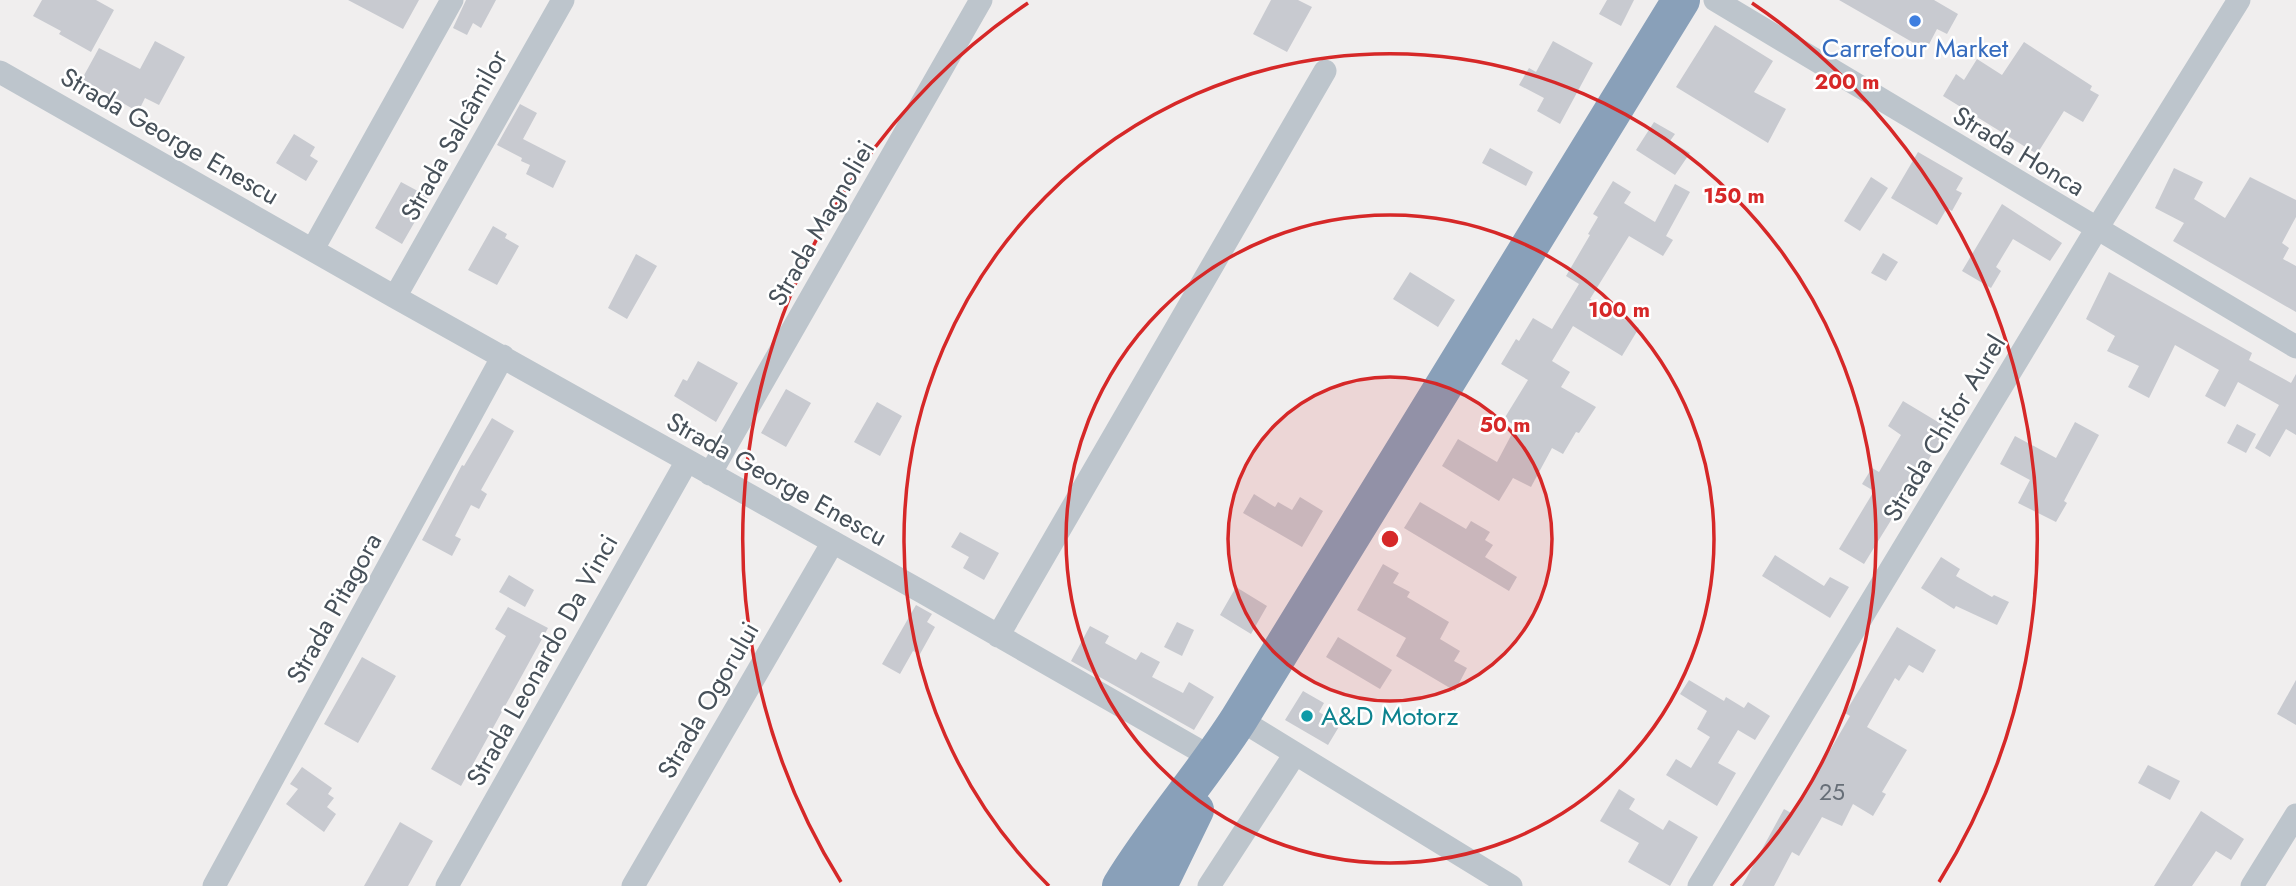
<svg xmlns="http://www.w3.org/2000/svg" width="2296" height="886" font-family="Jost,sans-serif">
	<rect width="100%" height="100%" fill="#f0eeee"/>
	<path fill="#c8cad0" d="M 42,0 L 96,0 L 114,10 L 91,52 L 59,34 L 61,31 L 33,16 Z
		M 348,0 L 419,0 L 403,29 Z
		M 466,0 L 496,0 L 481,28 L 473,23 L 467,35 L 453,28 Z
		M 1271,0 L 1298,0 L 1312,7 L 1287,52 L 1253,34 Z
		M 1607,0 L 1634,0 L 1621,26 L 1599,14 Z
		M 1839,0 L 1934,0 L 1958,14 L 1947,34 L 1937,29 L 1926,50 Z
		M 1715,25 L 1773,61 L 1754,92 L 1786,109 L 1768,143 L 1676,87 Z
		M 155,41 L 185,57 L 159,105 L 145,98 L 138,112 L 82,79 L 99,48 L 140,69 Z
		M 1553,41 L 1593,63 L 1560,124 L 1537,111 L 1544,98 L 1519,85 L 1529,68 L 1536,72 Z
		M 2024,42 L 2092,86 L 2090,90 L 2099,95 L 2083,122 L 2064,111 L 2037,154 L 1943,96 L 1956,74 L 1964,80 L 1977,59 L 2002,75 Z
		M 520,104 L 537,113 L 523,139 L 566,161 L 553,188 L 526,174 L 530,165 L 521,161 L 522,158 L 497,145 Z
		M 1654,122 L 1675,134 L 1670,141 L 1690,153 L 1675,175 L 1636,150 Z
		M 294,134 L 315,147 L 310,156 L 318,161 L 306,181 L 276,163 Z
		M 1490,148 L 1533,172 L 1526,186 L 1482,163 Z
		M 1918,152 L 1963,178 L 1956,190 L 1962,193 L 1952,211 L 1947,208 L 1937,225 L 1891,198 Z
		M 2174,168 L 2203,182 L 2194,199 L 2225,218 L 2250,177 L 2296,200 L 2296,217 L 2282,243 L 2289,248 L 2283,259 L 2296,266 L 2296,312 L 2173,241 L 2184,223 L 2155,208 Z
		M 1871,177 L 1888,188 L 1860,231 L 1844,221 Z
		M 1613,181 L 1631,192 L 1624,203 L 1655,222 L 1675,184 L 1690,192 L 1666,236 L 1673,240 L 1663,256 L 1629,236 L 1590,299 L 1639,328 L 1622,356 L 1573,326 L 1552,361 L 1570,372 L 1561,387 L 1596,407 L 1579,433 L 1576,432 L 1563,454 L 1552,448 L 1531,487 L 1513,478 L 1499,501 L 1442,466 L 1458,439 L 1497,462 L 1516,426 L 1504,419 L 1528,380 L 1501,364 L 1516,339 L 1519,341 L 1533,318 L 1552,329 L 1579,284 L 1566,276 L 1590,235 L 1588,234 L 1598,217 L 1593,214 Z
		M 401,182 L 429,197 L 402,244 L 375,228 Z
		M 2002,204 L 2062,243 L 2050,261 L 2013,239 L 1996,267 L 2001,271 L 1991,288 L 1962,271 Z
		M 493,226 L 507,234 L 505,238 L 519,246 L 497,285 L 468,270 Z
		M 1883,253 L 1898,262 L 1886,281 L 1871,273 Z
		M 636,254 L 657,266 L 627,319 L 608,308 Z
		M 1410,272 L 1455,300 L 1438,327 L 1393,299 Z
		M 2109,272 L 2252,353 L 2249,360 L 2291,383 L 2296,374 L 2296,435 L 2286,429 L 2270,457 L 2255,448 L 2279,405 L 2238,382 L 2225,407 L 2205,396 L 2219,370 L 2175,345 L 2149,398 L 2128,387 L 2139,366 L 2107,351 L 2115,336 L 2086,319 Z
		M 698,361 L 738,383 L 716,422 L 674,396 L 683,379 L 687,381 Z
		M 786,389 L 811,403 L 786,447 L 761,433 Z
		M 1903,401 L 1948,428 L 1864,564 L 1839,549 L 1874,491 L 1862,484 L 1872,468 L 1879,472 L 1901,435 L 1888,426 Z
		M 877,402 L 902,416 L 880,456 L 854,442 Z
		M 492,418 L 514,431 L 481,490 L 487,494 L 479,509 L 471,505 L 455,536 L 461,539 L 452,556 L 422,540 L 462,465 L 464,466 Z
		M 2075,422 L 2099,435 L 2064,501 L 2067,503 L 2056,522 L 2018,503 L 2030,480 L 2000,464 L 2015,436 L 2056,458 Z
		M 2237,424 L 2256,434 L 2246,453 L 2227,443 Z
		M 1254,494 L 1275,507 L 1278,502 L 1292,510 L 1300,497 L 1323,511 L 1302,547 L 1243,513 Z
		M 1420,502 L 1466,529 L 1471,521 L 1490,532 L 1485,540 L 1493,545 L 1485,557 L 1517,577 L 1509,591 L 1404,528 Z
		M 960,532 L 999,553 L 984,580 L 963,568 L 969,557 L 951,547 Z
		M 1775,555 L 1824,586 L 1830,577 L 1849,587 L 1830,618 L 1762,576 Z
		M 1941,557 L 1960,569 L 1956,576 L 1992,597 L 1994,595 L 2009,602 L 1997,625 L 1956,606 L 1954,609 L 1921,588 Z
		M 1383,564 L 1399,573 L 1393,583 L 1410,592 L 1407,597 L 1449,622 L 1440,639 L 1460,651 L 1454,661 L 1467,668 L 1455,691 L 1396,656 L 1406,638 L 1357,610 Z
		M 509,575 L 534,590 L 525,607 L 499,592 Z
		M 1236,587 L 1267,606 L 1251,634 L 1220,615 Z
		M 916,605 L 932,614 L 927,622 L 935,627 L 920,654 L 913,651 L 900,674 L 882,664 Z
		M 508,607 L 548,628 L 461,786 L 431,769 L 506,636 L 495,629 Z
		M 1177,622 L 1194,630 L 1182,656 L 1164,647 Z
		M 1090,626 L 1109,636 L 1105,643 L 1136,660 L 1141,652 L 1160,662 L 1152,677 L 1183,693 L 1189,682 L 1214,697 L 1194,730 L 1071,661 Z
		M 1897,627 L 1936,650 L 1923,673 L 1909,665 L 1899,681 L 1895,678 L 1867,727 L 1907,750 L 1882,792 L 1886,794 L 1873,816 L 1853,804 L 1842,826 L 1822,817 L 1799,856 L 1792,852 L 1774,886 L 1742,886 L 1784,809 L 1793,814 L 1850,716 L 1845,713 Z
		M 1338,637 L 1392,670 L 1380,689 L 1326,657 Z
		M 362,657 L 396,676 L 358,743 L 324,724 Z
		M 1689,680 L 1724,701 L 1726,697 L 1744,708 L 1748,702 L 1770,716 L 1755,740 L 1738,730 L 1718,763 L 1736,773 L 1717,806 L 1666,775 L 1676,759 L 1691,768 L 1710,737 L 1697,729 L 1707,711 L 1680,694 Z
		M 2296,680 L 2296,725 L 2277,714 Z
		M 1303,691 L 1324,703 L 1319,712 L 1340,725 L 1328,745 L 1285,720 Z
		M 2148,765 L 2180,781 L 2170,800 L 2138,783 Z
		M 302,767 L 332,788 L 328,794 L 334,798 L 327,807 L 336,814 L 324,832 L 286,804 L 298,789 L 290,784 Z
		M 1619,789 L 1635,799 L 1629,809 L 1663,830 L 1669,820 L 1698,837 L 1670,886 L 1628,862 L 1639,843 L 1600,821 Z
		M 2201,811 L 2244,839 L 2231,860 L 2216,851 L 2192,886 L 2154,886 Z
		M 400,822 L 433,841 L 408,886 L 364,886 Z"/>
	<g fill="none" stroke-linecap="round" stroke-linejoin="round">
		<path stroke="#bdc5cc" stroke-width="23" d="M 1715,0 L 2296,347
			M 0,72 L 395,297 L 924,593 L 1214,759
			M 313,249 L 452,0
			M 395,297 L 563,0
			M 710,474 L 981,0
			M 998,636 L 1325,71
			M 1239,719 L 1511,886
			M 214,886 L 503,356
			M 447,886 L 687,461
			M 633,886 L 833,542
			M 1209,886 L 1295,754
			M 1699,886 L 2096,230 L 2239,0
			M 2252,886 L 2296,815"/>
		<path stroke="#89a0b9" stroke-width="38" d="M 1121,886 C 1156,828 1202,777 1239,719 L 1681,0
			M 1158,886 L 1195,810"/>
	</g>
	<circle cx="1390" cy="539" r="162" fill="#d62828" fill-opacity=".12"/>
	<g fill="none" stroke="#d62828" stroke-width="3.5">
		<circle cx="1390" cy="539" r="162"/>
		<circle cx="1390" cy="539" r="324"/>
		<path d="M1049 886A486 486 0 1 1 1731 886"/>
		<path d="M841 882A647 647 0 0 1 1028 3M1752 3A647 647 0 0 1 1939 882"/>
	</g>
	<circle fill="#3f7fe0" stroke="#fff" stroke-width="2.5" cx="1915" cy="21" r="7"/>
	<circle fill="#0f9aa8" stroke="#fff" stroke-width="2.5" cx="1307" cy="716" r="7"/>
	<g text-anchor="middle" stroke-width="5" stroke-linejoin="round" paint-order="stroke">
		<g font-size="23" fill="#676f78">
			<text x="1832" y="800">25</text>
		</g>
		<g font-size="26" fill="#366cbe" stroke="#fff">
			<text x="1915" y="57">Carrefour Market</text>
		</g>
		<g font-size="26" fill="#47515a" stroke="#fff">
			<text transform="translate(454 135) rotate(-61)" y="9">Strada Salcâmilor</text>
			<text transform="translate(170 136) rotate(30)" y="9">Strada George Enescu</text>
			<text transform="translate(2019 151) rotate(31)" y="9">Strada Honca</text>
			<text transform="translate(821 223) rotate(-60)" y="9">Strada Magnoliei</text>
			<text transform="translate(1944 428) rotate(-59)" y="9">Strada Chifor Aurel</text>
			<text transform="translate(777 479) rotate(29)" y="9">Strada George Enescu</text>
			<text transform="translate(334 608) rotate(-61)" y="9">Strada Pitagora</text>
			<text transform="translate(542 660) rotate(-61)" y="9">Strada Leonardo Da Vinci</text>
			<text transform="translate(708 700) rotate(-60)" y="9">Strada Ogorului</text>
		</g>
		<g font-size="26" fill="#0d838f" stroke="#fff" text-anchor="start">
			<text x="1321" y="725">A&amp;D Motorz</text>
		</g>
	</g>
	<circle cx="1390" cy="539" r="10" fill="#d62828" stroke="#fff" stroke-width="3.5"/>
	<g font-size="21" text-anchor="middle" font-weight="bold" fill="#d62828" stroke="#fff" stroke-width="5" stroke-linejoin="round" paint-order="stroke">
		<text x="1847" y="89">200 m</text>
		<text x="1734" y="203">150 m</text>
		<text x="1619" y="317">100 m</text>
		<text x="1505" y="432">50 m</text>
	</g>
</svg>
